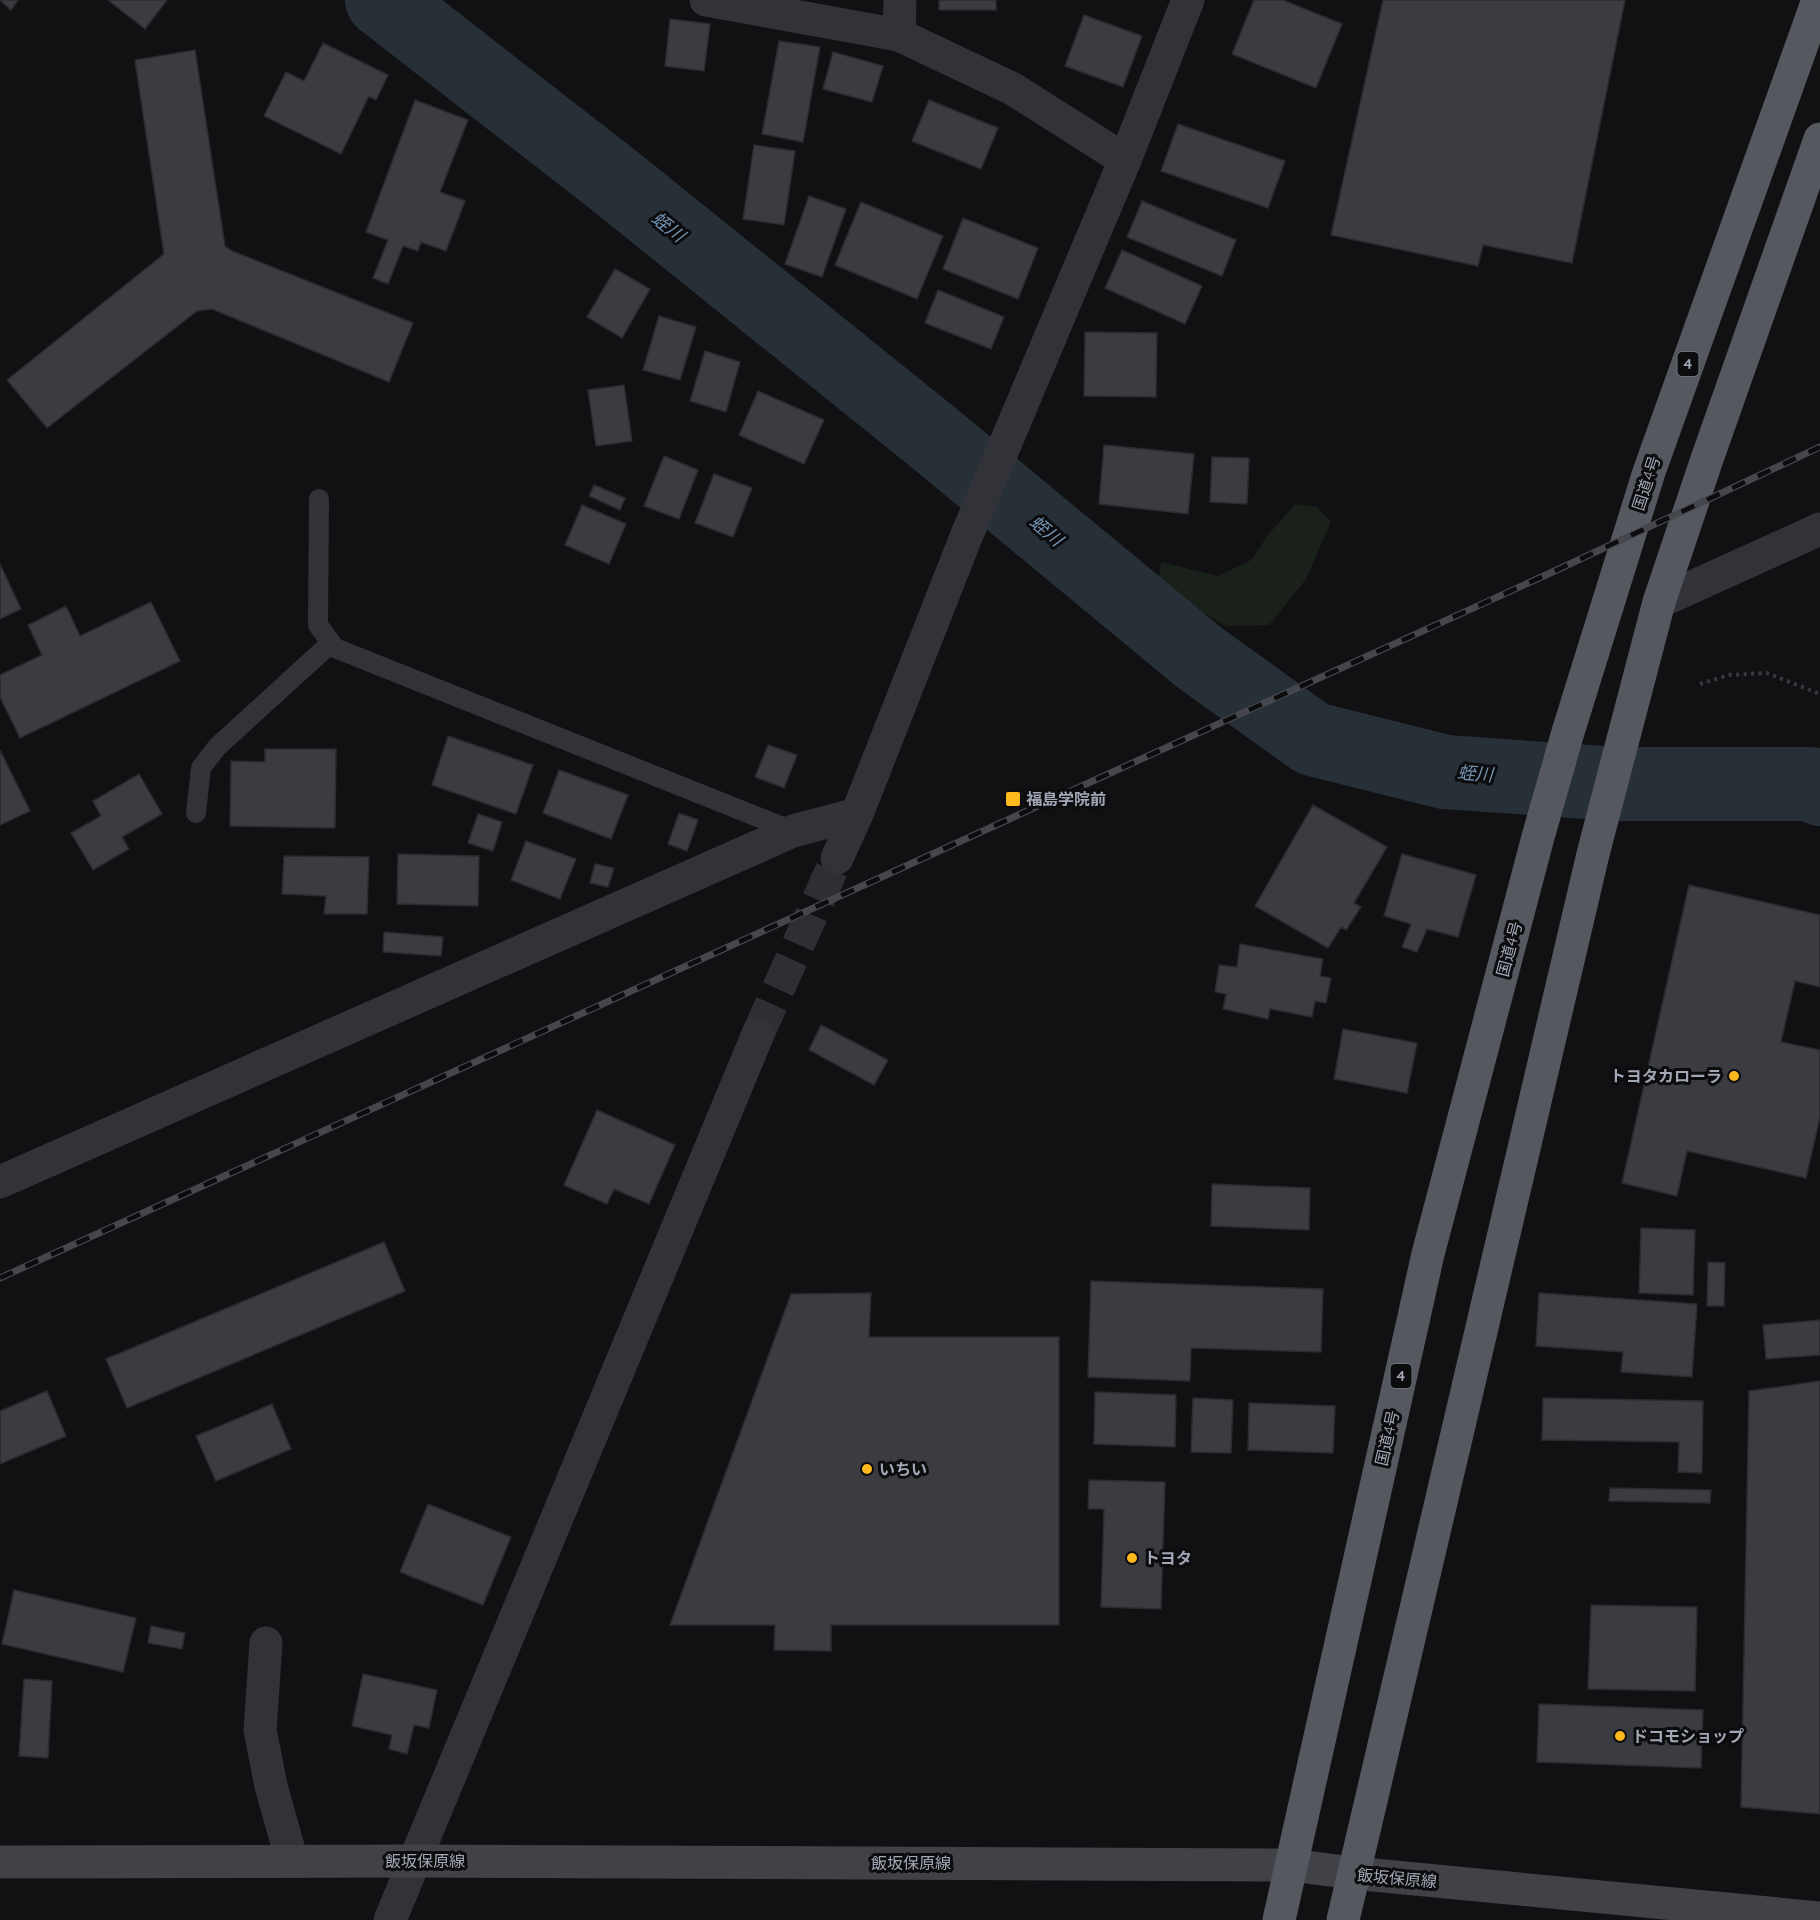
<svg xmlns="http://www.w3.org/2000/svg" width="1820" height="1920" font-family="Quicksand,'Noto Sans JP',sans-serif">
	<rect width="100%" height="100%" fill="#111113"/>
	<path fill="#19211a" d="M 1295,504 L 1317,507 L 1331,522 L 1306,579 L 1269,625 L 1225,626 L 1158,583 L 1161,562 L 1218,576 L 1251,560 L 1268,535 Z"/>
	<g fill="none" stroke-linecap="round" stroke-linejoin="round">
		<path stroke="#272f37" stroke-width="74" d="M 382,0 L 616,182 L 934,438 L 1200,658 L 1313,739 L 1445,772 L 1616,784 L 1810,784 L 1820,789"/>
	</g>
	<path fill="#3a3c41" stroke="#2b2b2f" stroke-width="1.5" d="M 0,0 L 18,0 L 11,10 Z
		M 108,0 L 167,0 L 145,29 Z
		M 939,0 L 996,0 L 996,10 L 939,10 Z
		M 1254,0 L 1283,0 L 1342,24 L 1316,88 L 1232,54 Z
		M 1383,0 L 1625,0 L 1572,263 L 1483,245 L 1478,266 L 1331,235 Z
		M 1084,15 L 1142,36 L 1123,87 L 1065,66 Z
		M 670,19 L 710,24 L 704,71 L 665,66 Z
		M 779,41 L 820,47 L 803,142 L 762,134 Z
		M 323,43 L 388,75 L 376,100 L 369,96 L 341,154 L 264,116 L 286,72 L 304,81 Z
		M 195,50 L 225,246 L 232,251 L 413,323 L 389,382 L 212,309 L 197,311 L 47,428 L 7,380 L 164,254 L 135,60 Z
		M 833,52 L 883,66 L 872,102 L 823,89 Z
		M 415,100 L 468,120 L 440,192 L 465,201 L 446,251 L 421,242 L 418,251 L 403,246 L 388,284 L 373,278 L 388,240 L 366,232 Z
		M 929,100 L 998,128 L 981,169 L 912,141 Z
		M 1178,124 L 1285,161 L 1268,208 L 1161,171 Z
		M 754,145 L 795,151 L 784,225 L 743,219 Z
		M 809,196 L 846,209 L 822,277 L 785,264 Z
		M 1142,201 L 1236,240 L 1222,276 L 1127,237 Z
		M 861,202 L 943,236 L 917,299 L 835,265 Z
		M 963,218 L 1038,248 L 1018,299 L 943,269 Z
		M 1122,250 L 1202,286 L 1185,324 L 1105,288 Z
		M 615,269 L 650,289 L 622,338 L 587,317 Z
		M 938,290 L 1004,317 L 991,349 L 925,323 Z
		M 659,316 L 696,327 L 680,380 L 643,370 Z
		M 1085,332 L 1157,333 L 1156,397 L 1084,396 Z
		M 705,351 L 740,362 L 726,412 L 690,401 Z
		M 624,385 L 632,441 L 596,446 L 588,390 Z
		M 758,391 L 824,420 L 804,464 L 739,435 Z
		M 1104,445 L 1194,454 L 1188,514 L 1099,504 Z
		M 664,456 L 698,470 L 679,519 L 644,506 Z
		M 1212,457 L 1249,458 L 1247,504 L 1210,502 Z
		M 714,474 L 752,488 L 733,537 L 695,523 Z
		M 594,485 L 625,498 L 620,510 L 589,496 Z
		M 582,505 L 626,524 L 609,564 L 565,545 Z
		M 0,564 L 21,609 L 0,619 Z
		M 151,602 L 180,661 L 20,738 L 0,697 L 0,675 L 42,655 L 28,625 L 66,606 L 80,636 Z
		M 448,736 L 533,765 L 516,814 L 432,785 Z
		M 768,745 L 797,755 L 784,788 L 755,777 Z
		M 265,749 L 336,749 L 335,828 L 230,826 L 231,761 L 265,762 Z
		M 0,750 L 30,811 L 0,825 Z
		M 559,770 L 628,795 L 611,839 L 543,813 Z
		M 139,774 L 162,814 L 122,837 L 129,849 L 93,870 L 71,833 L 101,816 L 93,801 Z
		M 1313,805 L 1387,847 L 1354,903 L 1361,907 L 1346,930 L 1341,927 L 1328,948 L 1255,906 Z
		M 679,813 L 698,820 L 687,851 L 668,844 Z
		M 478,814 L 502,822 L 493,851 L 468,843 Z
		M 526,841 L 576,859 L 560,899 L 511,880 Z
		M 398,854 L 479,856 L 478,906 L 397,904 Z
		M 1402,854 L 1476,875 L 1458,937 L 1427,929 L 1417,952 L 1402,947 L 1411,924 L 1384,916 Z
		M 284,856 L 369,857 L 367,914 L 324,914 L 326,896 L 282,894 Z
		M 595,864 L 614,868 L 608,887 L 590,883 Z
		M 1689,885 L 1820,915 L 1820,987 L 1795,981 L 1781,1042 L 1820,1050 L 1820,1117 L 1806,1178 L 1687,1151 L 1677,1196 L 1622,1183 Z
		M 384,932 L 443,937 L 441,956 L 383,952 Z
		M 1240,944 L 1323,959 L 1320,976 L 1331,978 L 1326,1003 L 1315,1001 L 1312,1017 L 1270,1009 L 1268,1019 L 1223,1009 L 1226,994 L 1215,992 L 1219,965 L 1237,967 Z
		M 821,1025 L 888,1060 L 874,1085 L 809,1050 Z
		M 1343,1029 L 1417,1043 L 1407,1093 L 1334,1079 Z
		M 597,1110 L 675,1145 L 649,1204 L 614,1189 L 607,1204 L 564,1185 Z
		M 1212,1184 L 1310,1188 L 1309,1230 L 1211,1226 Z
		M 1641,1228 L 1695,1230 L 1693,1295 L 1639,1293 Z
		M 384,1242 L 405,1291 L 127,1408 L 106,1359 Z
		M 1708,1262 L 1725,1263 L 1724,1306 L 1707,1306 Z
		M 1091,1281 L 1323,1289 L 1321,1352 L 1191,1348 L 1190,1381 L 1088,1377 Z
		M 871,1293 L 869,1337 L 1059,1337 L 1059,1625 L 831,1625 L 831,1651 L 774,1650 L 775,1625 L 670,1625 L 791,1294 Z
		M 1539,1293 L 1697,1304 L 1692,1377 L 1621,1372 L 1623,1352 L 1536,1346 Z
		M 1820,1320 L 1820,1355 L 1766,1359 L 1763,1325 Z
		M 1820,1381 L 1820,1814 L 1741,1807 L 1749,1391 Z
		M 47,1391 L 66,1436 L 0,1464 L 0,1411 Z
		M 1095,1392 L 1176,1395 L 1175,1447 L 1094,1444 Z
		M 1193,1398 L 1233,1400 L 1231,1453 L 1191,1452 Z
		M 1543,1398 L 1703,1401 L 1702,1473 L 1678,1472 L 1679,1442 L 1542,1440 Z
		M 1249,1403 L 1335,1406 L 1333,1453 L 1248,1450 Z
		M 272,1404 L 291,1449 L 216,1481 L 196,1436 Z
		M 1089,1480 L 1165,1482 L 1161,1609 L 1101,1607 L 1104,1509 L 1088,1509 Z
		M 1610,1488 L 1711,1490 L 1710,1503 L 1609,1501 Z
		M 428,1504 L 511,1537 L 483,1605 L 400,1572 Z
		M 14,1590 L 136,1618 L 123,1672 L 2,1644 Z
		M 1591,1605 L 1697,1607 L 1695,1691 L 1588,1689 Z
		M 151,1626 L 185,1633 L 182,1649 L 148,1643 Z
		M 363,1674 L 437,1690 L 429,1728 L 414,1725 L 407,1754 L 389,1749 L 392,1735 L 352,1726 Z
		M 24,1679 L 52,1681 L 48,1758 L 19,1756 Z
		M 1539,1704 L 1703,1710 L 1701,1768 L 1537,1762 Z"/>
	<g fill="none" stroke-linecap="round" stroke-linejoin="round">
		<path stroke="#2e2f33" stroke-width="33" stroke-dasharray="33 16" stroke-linecap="butt" d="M 758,1034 L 837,858"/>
		<path stroke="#383a3f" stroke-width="4" stroke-dasharray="3 4.5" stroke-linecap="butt" d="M 1700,684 L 1729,675 L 1767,673 L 1820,694"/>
		<path stroke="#323338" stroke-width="20" d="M 319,499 L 318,625 L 335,648 L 793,831
			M 196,813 L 201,768 L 217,747 L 331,643"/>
		<path stroke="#323338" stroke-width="33" d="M 706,0 L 899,35 L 1013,89 L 1125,160
			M 899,35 L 900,0
			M 1659,602 L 1820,529
			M 266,1643 L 260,1730 L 271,1786 L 292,1861"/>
		<path stroke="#323338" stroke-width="33" d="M 837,858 L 857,814 L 966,537 L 1125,160 L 1188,0
			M 0,1182 L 793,831 L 857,814
			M 390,1920 L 758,1034"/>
		<path stroke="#404248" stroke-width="33" d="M 0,1862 L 414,1861 L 1290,1865 L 1353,1873 L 1820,1918"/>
		<path stroke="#565860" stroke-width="33" d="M 1279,1920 L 1428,1254 L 1538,837 L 1568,732 L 1649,472 L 1818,0
			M 1343,1920 L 1593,854 L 1659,602 L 1707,459 L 1820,139"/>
		<g stroke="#45474d" stroke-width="7">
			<path id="rail" d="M 0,1278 L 1559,569 L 1820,447"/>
		</g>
		<use href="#rail" stroke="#0c0c0e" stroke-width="4.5" stroke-dasharray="14" stroke-linecap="butt"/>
	</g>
	<g fill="#ffb81d" stroke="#0c0c0e" stroke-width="2">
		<rect x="1005" y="791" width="16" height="16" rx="3"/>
		<circle cx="1734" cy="1076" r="6"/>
		<circle cx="867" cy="1469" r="6"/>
		<circle cx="1132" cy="1558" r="6"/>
		<circle cx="1620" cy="1736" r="6"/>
	</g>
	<g text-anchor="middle" stroke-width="6" stroke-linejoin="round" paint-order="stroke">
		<g fill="#0c0c0e" stroke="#747883" stroke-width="1.5">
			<rect x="1677.5" y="352" width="21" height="24" rx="4.5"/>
			<rect x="1390.5" y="1364" width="21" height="24" rx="4.5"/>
		</g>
		<g font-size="15" font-weight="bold" fill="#a1a7b5">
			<text x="1688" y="369">4</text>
			<text x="1401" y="1381">4</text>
		</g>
		<g font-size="16" fill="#a1a7b5" stroke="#0c0c0e">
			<text transform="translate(1646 483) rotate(-72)" y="6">国道4号</text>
			<text transform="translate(1509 949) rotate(-75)" y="6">国道4号</text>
			<text transform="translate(1387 1438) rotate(-77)" y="6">国道4号</text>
			<text x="425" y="1867">飯坂保原線</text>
			<text x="911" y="1869">飯坂保原線</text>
			<text transform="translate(1397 1878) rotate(5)" y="6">飯坂保原線</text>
		</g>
		<g font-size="16" font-weight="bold" fill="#a1a7b5" stroke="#0c0c0e" text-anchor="start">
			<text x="1026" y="805">福島学院前</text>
			<text x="1722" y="1082" text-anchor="end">トヨタカローラ</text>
			<text x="879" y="1475">いちい</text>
			<text x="1144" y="1564">トヨタ</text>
			<text x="1632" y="1742">ドコモショップ</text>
		</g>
		<g font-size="18" font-style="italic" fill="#7595b3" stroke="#0c0c0e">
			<text transform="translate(668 227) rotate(38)" y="6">蛭川</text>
			<text transform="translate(1046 531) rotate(40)" y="6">蛭川</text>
			<text transform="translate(1475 774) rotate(4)" y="6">蛭川</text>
		</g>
	</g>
</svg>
